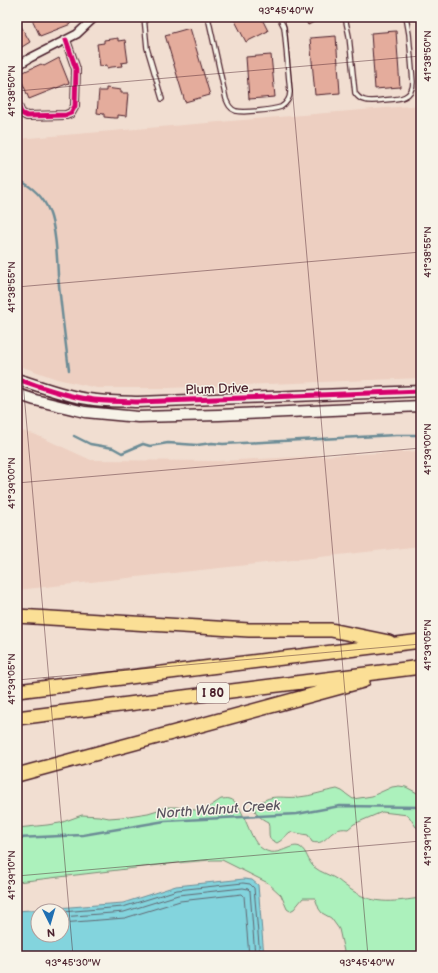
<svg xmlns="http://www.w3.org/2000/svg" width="438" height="973" font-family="'Balsamiq Sans',sans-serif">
	<rect width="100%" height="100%" fill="#f1ded1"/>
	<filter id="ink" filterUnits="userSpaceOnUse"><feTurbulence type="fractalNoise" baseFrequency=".025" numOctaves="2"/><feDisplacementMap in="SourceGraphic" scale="8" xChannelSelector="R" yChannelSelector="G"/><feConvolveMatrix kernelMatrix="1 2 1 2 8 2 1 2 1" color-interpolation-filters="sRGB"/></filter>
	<g filter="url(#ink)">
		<path fill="#edcfc1" d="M 421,105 L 421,378 L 168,388 L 97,388 L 57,379 L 17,365 L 17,139 Z
			M 17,430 L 34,434 L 91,460 L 217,461 L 421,451 L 421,546 L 17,590 Z"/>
		<path fill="#acf1bc" stroke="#7b8874" d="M 399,786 L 406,787 L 421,795 L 421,828 L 416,827 L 408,815 L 382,812 L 354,824 L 348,829 C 328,826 328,847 312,842 L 308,835 L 290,832 C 285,836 283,840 277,843 L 270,839 C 268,834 270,828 268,822 C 260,818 256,815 254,807 C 272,792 279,799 299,797 C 312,796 324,791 337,789 L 342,791 L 353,799 L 372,796 L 392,787 Z
			M 221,799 C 224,799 227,798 230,799 C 243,802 248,837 260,847 C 277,861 289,842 300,847 C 307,851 308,862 314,867 C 321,873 331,875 338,880 C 343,884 348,888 353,891 C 376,906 396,901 421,898 L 421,956 L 345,956 L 339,929 L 331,918 L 322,913 L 319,909 L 315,898 L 303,898 L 294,909 L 290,911 L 287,909 L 281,895 L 268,883 L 222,860 L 211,860 L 177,863 L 17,882 L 17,828 L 47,825 L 60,823 L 82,815 L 99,816 L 109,818 L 122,817 L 148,813 L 168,807 L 176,807 L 194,810 L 202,810 L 209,807 Z"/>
		<path fill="#83d4dd" stroke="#6c8c96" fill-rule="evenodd" d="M 244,879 L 252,880 L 258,885 L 264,956 L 17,956 L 17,911 L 123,903 L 176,886 ZM 38,911 L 62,911 L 62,935 L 38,935 Z"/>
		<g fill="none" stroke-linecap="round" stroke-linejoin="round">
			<path stroke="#616772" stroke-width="1" d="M 62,912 L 123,907 L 177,890 L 243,883 L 250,884 L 254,888 L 260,956
				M 62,917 L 124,912 L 178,895 L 243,888 L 248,889 L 250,891 L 255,956
				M 62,923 L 125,918 L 180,901 L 242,894 L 244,896 L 249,956"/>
			<path stroke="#6c8c96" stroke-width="2.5" d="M 17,179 C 31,186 43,196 49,211 C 56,229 57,256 58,275 C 61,307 65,338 69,370
				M 74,436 L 90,444 L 113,448 L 122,453 L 143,444 L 150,446 L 168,443 L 197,445 L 212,443 L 223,444 L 396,435 L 421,435
				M 17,838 L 83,835 L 165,821 L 297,814 L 340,806 L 421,807"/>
		</g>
		<path fill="#e4ac9c" stroke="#4a1f2b" d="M 31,17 L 67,17 L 71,24 L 40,36 Z
			M 233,17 L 261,17 L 268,31 L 246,42 Z
			M 304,17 L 324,17 L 308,25 Z
			M 17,19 L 30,42 L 17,50 Z
			M 190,28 L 210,95 L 185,102 L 165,35 Z
			M 396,31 L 400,87 L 375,89 L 371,33 Z
			M 336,36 L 340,93 L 315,95 L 310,38 Z
			M 118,38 L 118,41 L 125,40 L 128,62 L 121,63 L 122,66 L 112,67 L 107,68 L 107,65 L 100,66 L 97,44 L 104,43 L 104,40 Z
			M 271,55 L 275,97 L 249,99 L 246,57 Z
			M 59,58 L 69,83 L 29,99 L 19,74 L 41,64 L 44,66 Z
			M 106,88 L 121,90 L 121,93 L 128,93 L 126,116 L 118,115 L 118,118 L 114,118 L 104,117 L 104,114 L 97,113 L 99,91 L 106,91 Z"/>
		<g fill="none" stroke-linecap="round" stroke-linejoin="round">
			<g stroke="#4a1f2b" stroke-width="6">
				<path id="lane" d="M 144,17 L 147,48 L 162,99
					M 208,17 L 226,99 C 228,104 230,109 236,111 C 244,113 272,110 281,107 C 287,103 290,99 290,92 L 285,36 L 284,27 L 279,17
					M 345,17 L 349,36 L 355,93 C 357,96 360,99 364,100 C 370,102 377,101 383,100 C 396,99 413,100 413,82 L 409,34 L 406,17"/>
			</g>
			<g stroke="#4a1f2b" stroke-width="10">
				<path id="street" d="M 17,66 L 30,58 L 77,34 L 95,17
					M 17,103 L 21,113 L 27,116 L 66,115 L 71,113 L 75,106 L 76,69 L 66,40"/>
			</g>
			<g stroke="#4a1f2b" stroke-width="13">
				<path id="secondary" d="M 17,379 C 40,386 64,396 88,399 C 104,402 121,401 138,402 L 421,391
					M 17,394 L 35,400 L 85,412 L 138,417 L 219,415 L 421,406"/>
			</g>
			<g stroke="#4a1f2b" stroke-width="16">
				<path id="highway" d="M 17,616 L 249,630 L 331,630 L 389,642
					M 17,691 L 421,641
					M 17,718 L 421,667
					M 17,775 L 363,681"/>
			</g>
			<use href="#lane" stroke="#f7f3e8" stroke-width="3.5"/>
			<use href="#street" stroke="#f7f3e8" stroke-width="7"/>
			<use href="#secondary" stroke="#f7f3e8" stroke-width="10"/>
			<use href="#highway" stroke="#fbdf96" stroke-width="13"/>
			<g stroke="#f7f3e8" stroke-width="8">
				<path id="cycleway" d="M 17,103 L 21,113 L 27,116 L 66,115 L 71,113 L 75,106 L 76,69 L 66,40
					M 17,379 C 40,386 64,396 88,399 C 104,402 121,401 138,402 L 421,391"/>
			</g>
			<use href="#cycleway" stroke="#d6006c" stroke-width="5"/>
		</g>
	</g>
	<path fill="none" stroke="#4a1f2b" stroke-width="1" stroke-opacity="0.45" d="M 286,17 L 368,956M 17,91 L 421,56M 17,287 L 421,252M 17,313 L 73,956M 17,483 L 421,448M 17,680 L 421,644M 17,876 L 421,841"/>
	<g text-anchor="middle" stroke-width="3" stroke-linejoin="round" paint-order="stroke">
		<rect fill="#f7f3e8" stroke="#7e5f64" stroke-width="1" x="197" y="683" width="32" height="20" rx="3"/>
		<g font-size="12" font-weight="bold" fill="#4a1f2b">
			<text x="213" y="697">I 80</text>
		</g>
		<g font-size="13" fill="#4a1f2b" stroke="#f7f3e8">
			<text transform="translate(217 388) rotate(-2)" y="5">Plum Drive</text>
		</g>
		<g font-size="14" font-style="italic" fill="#5b5560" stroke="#f7f3e8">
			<text transform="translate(218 809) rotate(-4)" y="5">North Walnut Creek</text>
		</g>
	</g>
	<rect width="438" height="973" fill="none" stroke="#f7f3e8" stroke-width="44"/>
	<g transform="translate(50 923) rotate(175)"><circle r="19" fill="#f7f3e8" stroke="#b29e9c"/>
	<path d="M0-3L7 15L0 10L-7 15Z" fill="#1f6fb2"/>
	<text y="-6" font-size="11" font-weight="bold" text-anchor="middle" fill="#4a1f2b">N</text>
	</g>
	<rect x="22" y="22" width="394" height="929" fill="none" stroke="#4a1f2b" stroke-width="1.5"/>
	<g font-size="10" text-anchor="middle" fill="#4a1f2b">
		<text x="286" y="14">93°45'40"W</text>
		<text transform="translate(427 56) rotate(-90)" y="4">41°38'50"N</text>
		<text transform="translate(11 91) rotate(-90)" y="4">41°38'50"N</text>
		<text transform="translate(427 252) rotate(-90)" y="4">41°38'55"N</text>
		<text transform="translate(11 287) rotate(-90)" y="4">41°38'55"N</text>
		<text transform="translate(427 449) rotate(-90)" y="4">41°39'00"N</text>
		<text transform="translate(11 483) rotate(-90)" y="4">41°39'00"N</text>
		<text transform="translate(427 645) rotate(-90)" y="4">41°39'05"N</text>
		<text transform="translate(11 679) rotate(-90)" y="4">41°39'05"N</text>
		<text transform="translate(427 841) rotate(-90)" y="4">41°39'10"N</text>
		<text transform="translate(11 875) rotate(-90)" y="4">41°39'10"N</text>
		<text x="73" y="966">93°45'30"W</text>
		<text x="367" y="966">93°45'40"W</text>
	</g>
</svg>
